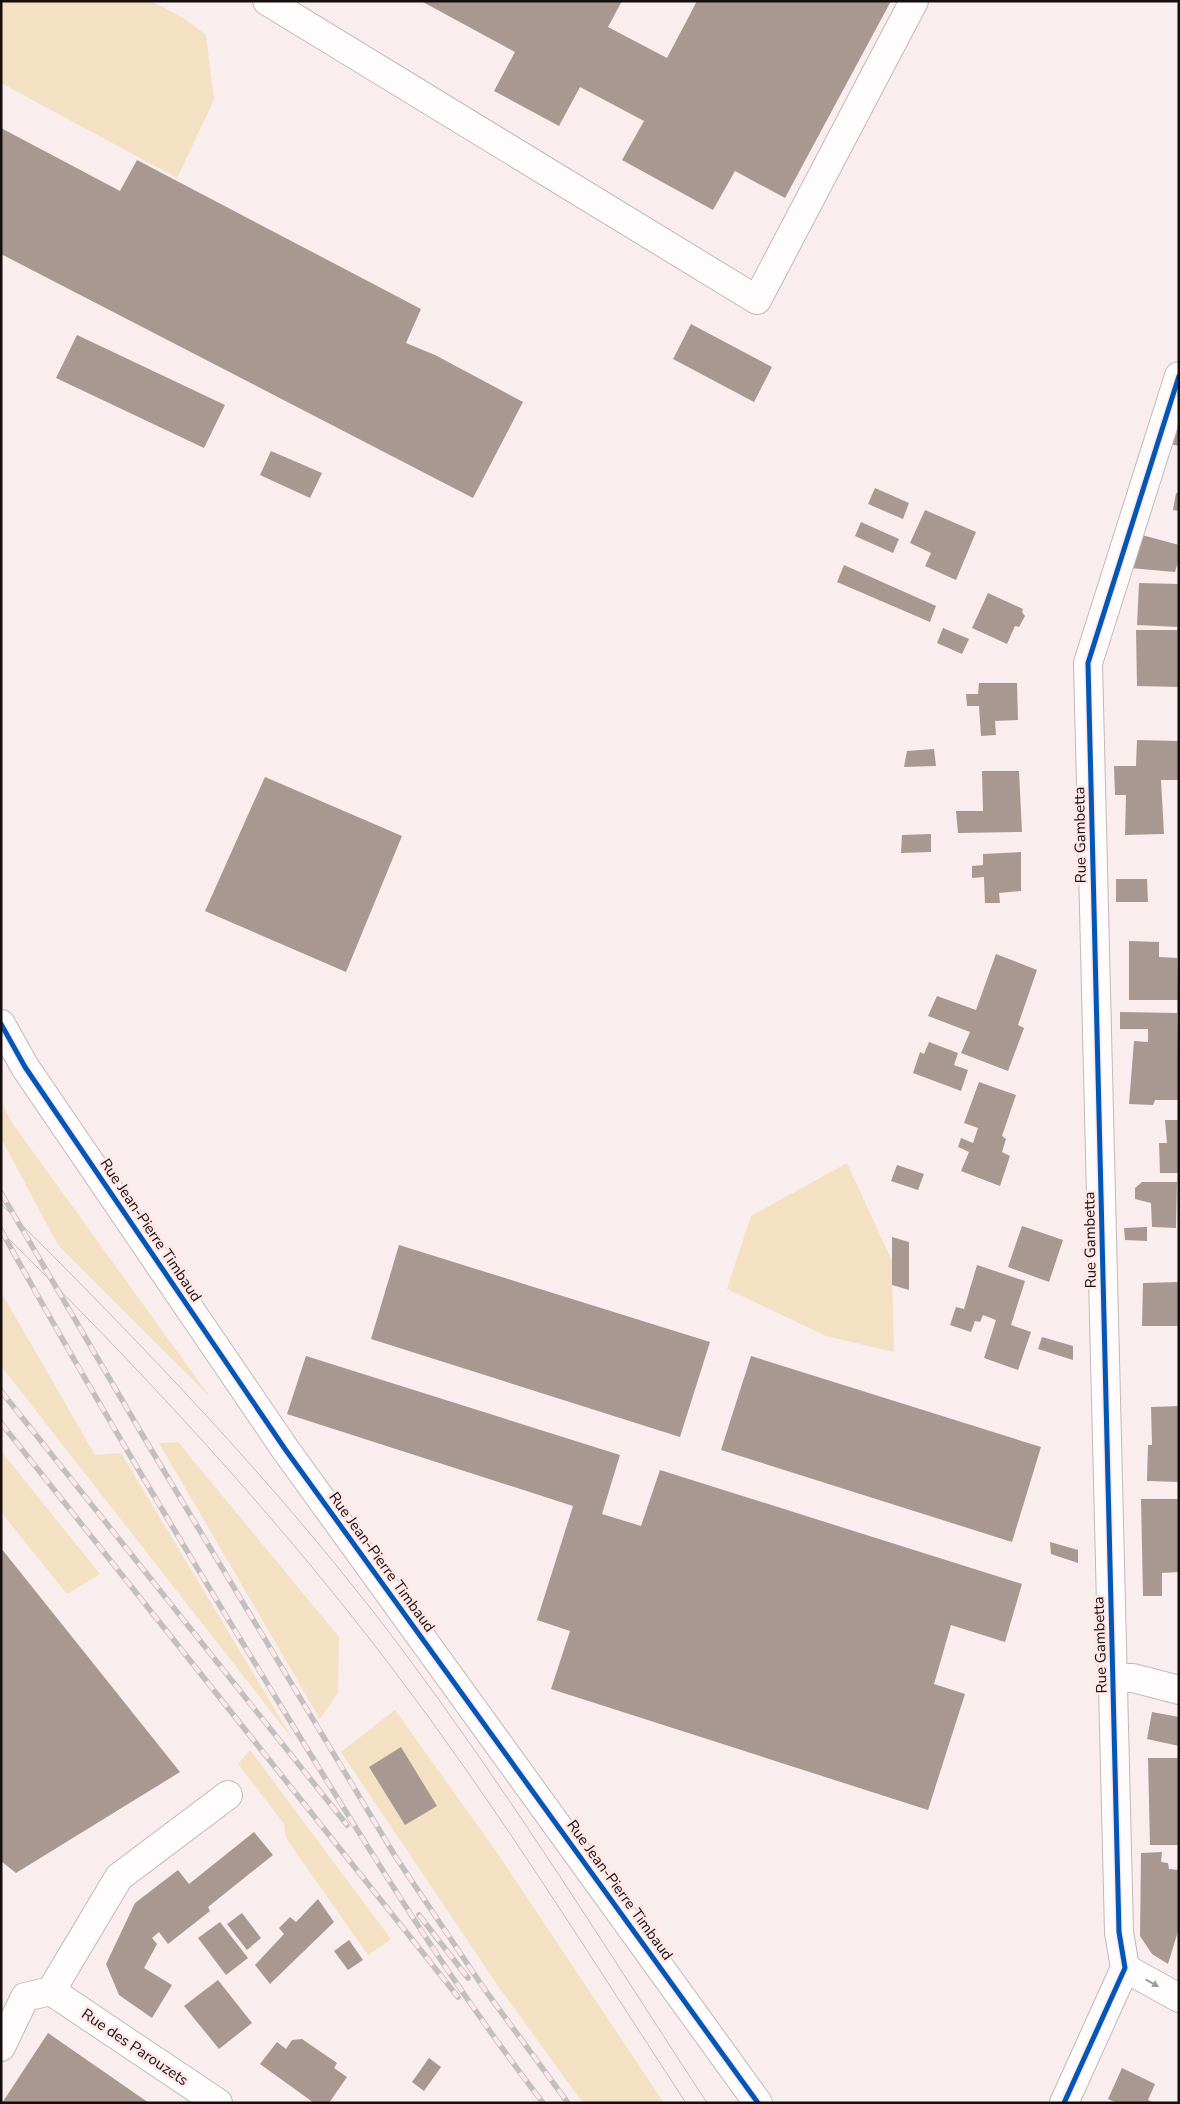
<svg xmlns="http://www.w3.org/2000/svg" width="1180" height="2104" font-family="'Nunito Sans',sans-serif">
	<rect width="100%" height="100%" fill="#f9eded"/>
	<path fill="#f4e1c3" d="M 1,1 L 151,1 L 183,18 L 206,35 L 214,100 L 177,178 L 1,83 Z
		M 1,1100 L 10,1120 L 210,1397 L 58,1245 L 1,1138 Z
		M 847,1163 L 892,1261 L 894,1352 L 826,1336 L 727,1289 L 751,1216 Z
		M 1,1292 L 95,1455 L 121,1453 L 294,1741 L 1,1366 Z
		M 178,1442 L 339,1637 L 338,1693 L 320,1719 L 159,1443 Z
		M 1,1451 L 100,1574 L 67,1594 L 1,1512 Z
		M 395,1710 L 498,1854 L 664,2103 L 583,2103 L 496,1983 L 341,1752 Z
		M 250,1750 L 391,1939 L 368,1955 L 286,1838 L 284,1824 L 238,1764 Z"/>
	<path fill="#a89891" d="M 421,1 L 622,1 L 608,27 L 667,58 L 697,1 L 891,1 L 785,198 L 735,171 L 713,210 L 622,160 L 644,121 L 580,87 L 559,126 L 494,91 L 515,52 Z
		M 1,128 L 120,191 L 137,160 L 421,309 L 406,343 L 435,355 L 523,402 L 473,498 L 1,254 Z
		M 691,324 L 772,367 L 754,402 L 673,359 Z
		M 77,335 L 225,405 L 204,448 L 56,378 Z
		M 1176,429 L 1179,430 L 1179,446 L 1170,444 Z
		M 271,451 L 322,473 L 310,498 L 260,475 Z
		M 875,488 L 909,503 L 903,519 L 868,504 Z
		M 1176,493 L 1179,493 L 1179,511 L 1173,510 Z
		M 925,510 L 976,532 L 956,580 L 925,566 L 931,553 L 910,543 Z
		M 861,522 L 899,539 L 893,553 L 855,536 Z
		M 1142,535 L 1179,545 L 1179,559 L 1175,572 L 1130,568 Z
		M 844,565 L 936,606 L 930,622 L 837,582 Z
		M 1139,583 L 1179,584 L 1179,687 L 1137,686 L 1136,630 L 1177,630 L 1178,627 L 1137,625 Z
		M 988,593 L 1023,609 L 1022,612 L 1025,616 L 1019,627 L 1015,626 L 1007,644 L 972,628 Z
		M 943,628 L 969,639 L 962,654 L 937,643 Z
		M 979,683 L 1017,683 L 1018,720 L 995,721 L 996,735 L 981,736 L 979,706 L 967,706 L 966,694 L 978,694 Z
		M 1137,740 L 1179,741 L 1179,780 L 1161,780 L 1164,834 L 1125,835 L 1126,795 L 1115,795 L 1114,766 L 1136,766 Z
		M 934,749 L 936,766 L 904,767 L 907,751 Z
		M 982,771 L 1019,771 L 1022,832 L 958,833 L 956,811 L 983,811 Z
		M 265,777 L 402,836 L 346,972 L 205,911 Z
		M 931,834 L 931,852 L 901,853 L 902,835 Z
		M 1021,852 L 1021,891 L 999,893 L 1000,903 L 985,903 L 984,877 L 972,878 L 972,866 L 983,865 L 983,854 Z
		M 1116,879 L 1147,879 L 1148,902 L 1116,902 Z
		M 1129,941 L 1159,942 L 1159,957 L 1177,958 L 1178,1000 L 1129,1000 Z
		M 996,954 L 1037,970 L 1018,1025 L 1024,1028 L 1008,1071 L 961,1053 L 970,1032 L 928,1016 L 937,996 L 976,1010 Z
		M 1120,1012 L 1177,1013 L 1179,1100 L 1155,1100 L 1153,1105 L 1129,1104 L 1134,1041 L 1148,1042 L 1148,1029 L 1120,1029 Z
		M 929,1042 L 958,1053 L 954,1065 L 968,1070 L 961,1091 L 913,1073 L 920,1052 L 924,1054 Z
		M 979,1082 L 1016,1095 L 1002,1136 L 1006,1139 L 1002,1152 L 1010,1156 L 1000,1186 L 961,1171 L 969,1152 L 958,1147 L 961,1138 L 973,1143 L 978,1128 L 964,1123 Z
		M 1165,1120 L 1179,1120 L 1179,1173 L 1160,1173 L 1159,1143 L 1167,1143 Z
		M 897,1165 L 924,1174 L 918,1190 L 891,1181 Z
		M 1142,1182 L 1177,1182 L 1176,1228 L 1152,1227 L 1151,1203 L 1135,1199 L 1135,1188 Z
		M 1022,1226 L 1063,1240 L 1049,1282 L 1008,1267 Z
		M 1147,1227 L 1147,1241 L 1125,1240 L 1124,1228 Z
		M 892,1237 L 909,1242 L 909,1290 L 892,1285 Z
		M 399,1245 L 710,1342 L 680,1437 L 371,1339 Z
		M 977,1265 L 1025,1281 L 1011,1325 L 1031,1332 L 1018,1370 L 984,1358 L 996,1320 L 983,1315 L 980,1322 L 975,1321 L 971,1332 L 950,1325 L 956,1307 L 964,1309 Z
		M 1179,1282 L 1179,1326 L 1142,1326 L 1143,1283 Z
		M 1042,1337 L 1073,1346 L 1073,1360 L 1038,1349 Z
		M 306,1356 L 620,1455 L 602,1514 L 641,1526 L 660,1470 L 1022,1584 L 1005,1642 L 951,1625 L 934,1684 L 965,1694 L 928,1810 L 551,1689 L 570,1631 L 537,1620 L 573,1506 L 287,1414 Z
		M 751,1356 L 1041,1447 L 1012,1542 L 721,1450 Z
		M 1179,1406 L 1179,1482 L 1147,1481 L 1148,1445 L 1152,1445 L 1151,1407 Z
		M 1141,1499 L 1179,1499 L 1179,1572 L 1162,1573 L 1162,1596 L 1143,1596 Z
		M 1050,1542 L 1078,1550 L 1078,1563 L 1051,1554 Z
		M 1,1548 L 180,1772 L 16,1873 L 1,1861 Z
		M 1152,1712 L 1179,1717 L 1179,1746 L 1147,1739 Z
		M 401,1747 L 437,1806 L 405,1825 L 369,1767 Z
		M 1148,1758 L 1179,1758 L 1179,1845 L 1150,1845 Z
		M 254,1832 L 273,1855 L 208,1907 L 210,1911 L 168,1944 L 159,1932 L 152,1938 L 157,1944 L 144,1968 L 172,1985 L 152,2018 L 119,1995 L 106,1964 L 135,1903 L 178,1870 L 189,1884 Z
		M 1162,1852 L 1161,1862 L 1168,1863 L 1169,1869 L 1179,1870 L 1179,1928 L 1168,1964 L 1152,1954 L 1140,1936 L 1141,1853 Z
		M 318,1899 L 334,1922 L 270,1984 L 255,1965 L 284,1934 L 279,1928 L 290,1917 L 296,1922 Z
		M 242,1913 L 261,1938 L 247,1950 L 227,1924 Z
		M 220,1922 L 248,1958 L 226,1975 L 198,1938 Z
		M 349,1940 L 363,1960 L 348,1970 L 334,1951 Z
		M 218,1980 L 252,2023 L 219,2049 L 184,2006 Z
		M 48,2033 L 149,2103 L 2,2103 Z
		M 302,2039 L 337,2063 L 334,2068 L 347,2077 L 329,2103 L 314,2103 L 260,2064 L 277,2042 L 286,2049 L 292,2040 Z
		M 429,2058 L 441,2067 L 424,2091 L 412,2082 Z
		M 1122,2068 L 1155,2084 L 1148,2100 L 1153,2103 L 1117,2103 L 1108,2099 Z"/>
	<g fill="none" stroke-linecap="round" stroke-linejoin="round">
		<g stroke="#c3b8b8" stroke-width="30">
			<path id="minor" d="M 267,1 L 757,300 L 914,1
				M 1,1024 L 25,1067 L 285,1449 L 758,2103
				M 1114,1678 L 1133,1678 L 1179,1690
				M 1125,1968 L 1179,1998
				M 51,1991 L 119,1877 L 228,1795
				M 51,1991 L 218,2103
				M 1,2047 L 25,1997 L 51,1991
				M 1064,2103 L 1125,1968 L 1119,1932 L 1088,663 L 1179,376"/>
		</g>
		<use href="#minor" stroke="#fefcfc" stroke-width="28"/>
		<path stroke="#c2bfbf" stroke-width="1" d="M 1,1204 C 142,1344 279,1486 398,1644 C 509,1792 606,1948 707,2103
			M 1,1231 C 139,1368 271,1509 389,1664 C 496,1804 589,1955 686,2103"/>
		<g stroke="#c2bfbf" stroke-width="5.5">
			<path id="rail" d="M 1,1193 L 146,1441 L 395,1856 L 485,1990 L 568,2103
				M 1,1230 C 91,1393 187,1552 284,1711 C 366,1845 447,1978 543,2103
				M 1,1391 L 347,1825
				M 1,1423 L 458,1997
				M 419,1915 L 468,1978"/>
		</g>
		<use href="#rail" stroke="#ffe8e7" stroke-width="4" stroke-dasharray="11" stroke-linecap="butt"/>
		<g stroke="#ffe8e7" stroke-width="8">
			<path id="cycleway" d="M 1,1024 L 25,1067 L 285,1449 L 758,2103
				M 1064,2103 L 1125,1968 L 1119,1932 L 1088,663 L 1179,376"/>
		</g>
		<use href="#cycleway" stroke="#0057b8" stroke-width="5"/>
	</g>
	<defs><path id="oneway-solid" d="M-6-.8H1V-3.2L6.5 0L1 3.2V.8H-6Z" transform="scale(1.25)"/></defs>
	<use fill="#a19c9c" href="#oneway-solid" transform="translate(1152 1983) rotate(29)"/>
	<g text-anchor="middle" stroke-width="5" stroke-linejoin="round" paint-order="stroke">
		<g font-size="15" fill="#160d0d" stroke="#ffe8e7">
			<text transform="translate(1080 835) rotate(-91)" y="5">Rue Gambetta</text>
			<text transform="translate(151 1230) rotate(56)" y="5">Rue Jean-Pierre Timbaud</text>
			<text transform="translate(1090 1240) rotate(-91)" y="5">Rue Gambetta</text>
			<text transform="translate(382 1562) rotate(54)" y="5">Rue Jean-Pierre Timbaud</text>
			<text transform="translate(1100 1645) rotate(-92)" y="5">Rue Gambetta</text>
			<text transform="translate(620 1890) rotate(54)" y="5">Rue Jean-Pierre Timbaud</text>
			<text transform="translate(135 2047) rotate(34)" y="5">Rue des Parouzets</text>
		</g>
	</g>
	<rect width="1180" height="2104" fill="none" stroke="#160d0d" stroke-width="5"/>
</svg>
